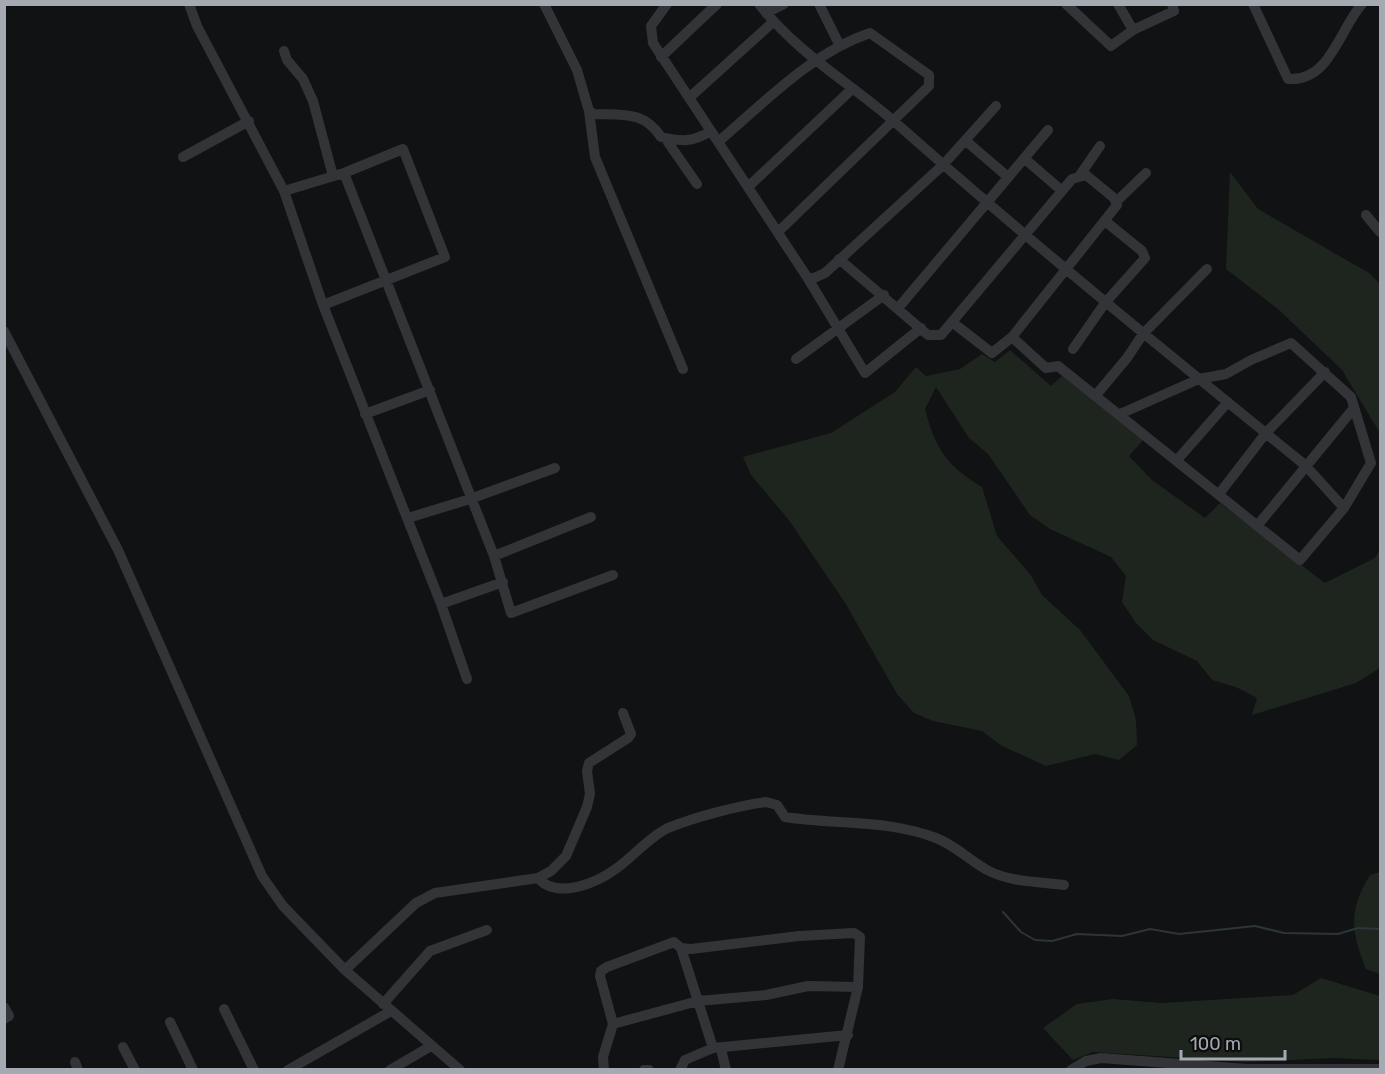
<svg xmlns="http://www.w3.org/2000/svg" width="1385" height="1074" font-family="Rubik,sans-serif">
	<rect width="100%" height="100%" fill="#111213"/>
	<path fill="#1e251e" d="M 1230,172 L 1258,209 L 1369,273 L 1380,284 L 1380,433 L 1342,370 L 1278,309 L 1226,269 Z
		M 1010,350 L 1051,386 L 1064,374 L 1144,439 L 1129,456 L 1152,480 L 1205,518 L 1220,503 L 1325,583 L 1375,558 L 1380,549 L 1380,668 L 1356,683 L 1252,715 L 1257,698 L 1236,687 L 1212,680 L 1197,661 L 1153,640 L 1136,623 L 1122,602 L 1126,576 L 1111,557 L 1050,529 L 1030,515 L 988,454 L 969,438 L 936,387 L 925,409 C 935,448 947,466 982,487 L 997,536 L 1030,574 L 1042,595 L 1080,630 L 1129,696 L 1136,720 L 1137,745 L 1119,760 L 1095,754 L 1046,766 L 1002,746 L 982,731 L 933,721 L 914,713 L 897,694 L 844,601 L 788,519 L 751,475 L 743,457 L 831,433 L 895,392 L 916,367 L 926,376 L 960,369 L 982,354 L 995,362 Z
		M 1380,872 L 1380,974 L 1366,969 C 1351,932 1348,910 1370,875 Z
		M 1321,978 L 1380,996 L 1380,1060 L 1333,1058 L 1247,1062 L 1093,1052 L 1073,1060 L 1043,1028 L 1077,1004 L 1113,999 L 1161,1003 L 1293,995 Z"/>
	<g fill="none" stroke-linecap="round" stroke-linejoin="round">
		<path stroke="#2c353a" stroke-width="2" d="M 1003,912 L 1021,932 L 1035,940 L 1052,941 L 1077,934 L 1122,936 L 1150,929 L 1179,934 L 1255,926 L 1284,933 L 1338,934 L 1358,928 L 1380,929"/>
		<path stroke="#333437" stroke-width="10" d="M 189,4 L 197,26 L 284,191 L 323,305 L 441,604 L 467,679
			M 544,4 L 577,70 L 589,111 L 595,157 L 683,369
			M 667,4 L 651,26 L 653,43 L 807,277 L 812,279 L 825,273 L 943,165 L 996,106
			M 759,4 C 797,53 850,83 896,123 C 1029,241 1167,353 1305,465 L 1344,508
			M 819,4 L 840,46
			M 1066,4 L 1111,46 L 1133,30
			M 1118,4 L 1133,30 L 1174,11 L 1172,4
			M 1253,4 L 1288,79 C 1330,82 1339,30 1362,4
			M 766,13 L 784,4
			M 284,51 L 287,60 L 303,79 L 313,101 L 333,176
			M 661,57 L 717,4
			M 689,98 L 773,22
			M 589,111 L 594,114 C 623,115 644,111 661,137 C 682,142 693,142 711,131
			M 665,138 L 697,184
			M 966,141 L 1008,177
			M 718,142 C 765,102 811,53 870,33 L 929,75 L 929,86 L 778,232
			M 183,157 L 249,121
			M 1024,158 L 1062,191
			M 344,173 L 494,556 L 511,613 L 613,575
			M 1080,175 L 1100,146
			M 748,187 L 852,89
			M 284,191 L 344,173 L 403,149 L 445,257 L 323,305
			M 1117,201 L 1146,173
			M 1366,215 L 1380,232
			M 839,259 L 928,335 L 941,335 L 1072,179 L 1086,175 L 1114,198 L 1117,205 L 1012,337
			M 807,277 L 865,373 L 921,328
			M 899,307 L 1048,130
			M 952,322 L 992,353 L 1012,337 L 1046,368 L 1058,366 L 1300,560 L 1344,508 L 1371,463 L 1351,397 L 1291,343 L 1251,360 L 1226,374 L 1199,379 L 1120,414
			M 4,331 L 118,550 L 262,876 L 283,906 L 345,970 L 460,1070
			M 1073,349 L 1105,303 L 1145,258 L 1142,251 L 1105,221
			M 796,359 L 884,295
			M 1096,395 L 1127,358 L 1143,334 L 1207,269
			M 365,414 L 430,390
			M 1177,460 L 1228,402
			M 1219,494 L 1266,433 L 1325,372
			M 408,518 L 470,499 L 555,468
			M 1257,526 L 1354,408
			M 494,556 L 591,517
			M 441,604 L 503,582
			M 538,878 C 557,900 597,883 617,868 C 634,856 649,837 668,828 C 695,817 737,806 766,802 L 777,805 L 785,817 C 836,825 886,819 936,838 C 955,845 969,860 987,870 C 1009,882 1039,882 1064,885
			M 681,948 L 713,1048
			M 345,970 L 416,903 L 435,893 L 538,878 L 551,871 L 566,856 L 587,807 L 590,794 L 587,771 L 589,763 L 628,738 L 631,734 L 623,713
			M 383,1004 L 430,951 L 487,930
			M 4,1007 L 9,1016 L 4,1019
			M 224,1009 L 254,1070
			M 170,1022 L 193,1070
			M 613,1024 L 698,1001 L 766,995 L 808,986 L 858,987
			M 123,1047 L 135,1070
			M 721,1049 L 726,1070
			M 75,1062 L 78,1070
			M 288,1070 L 391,1011
			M 390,1070 L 431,1046
			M 604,1070 L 603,1057 L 613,1024 L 600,976 L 601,971 L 607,967 L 674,942 L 681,948 L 691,949 L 799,936 L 854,933 L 860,937 L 858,987 L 838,1070
			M 644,1070 L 649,1070
			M 680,1070 L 685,1060 L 713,1048 L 848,1035
			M 1071,1070 L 1086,1061 L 1101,1058 L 1247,1069 L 1380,1069"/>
	</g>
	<rect width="1385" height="1074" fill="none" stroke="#a4a9b2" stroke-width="12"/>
	<path d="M1181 1050v9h104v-9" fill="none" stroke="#a4a9b2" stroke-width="3"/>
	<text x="1190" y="1050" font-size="18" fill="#a4a9b2" stroke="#0d0d0e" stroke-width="4.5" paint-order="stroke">100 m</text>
</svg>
